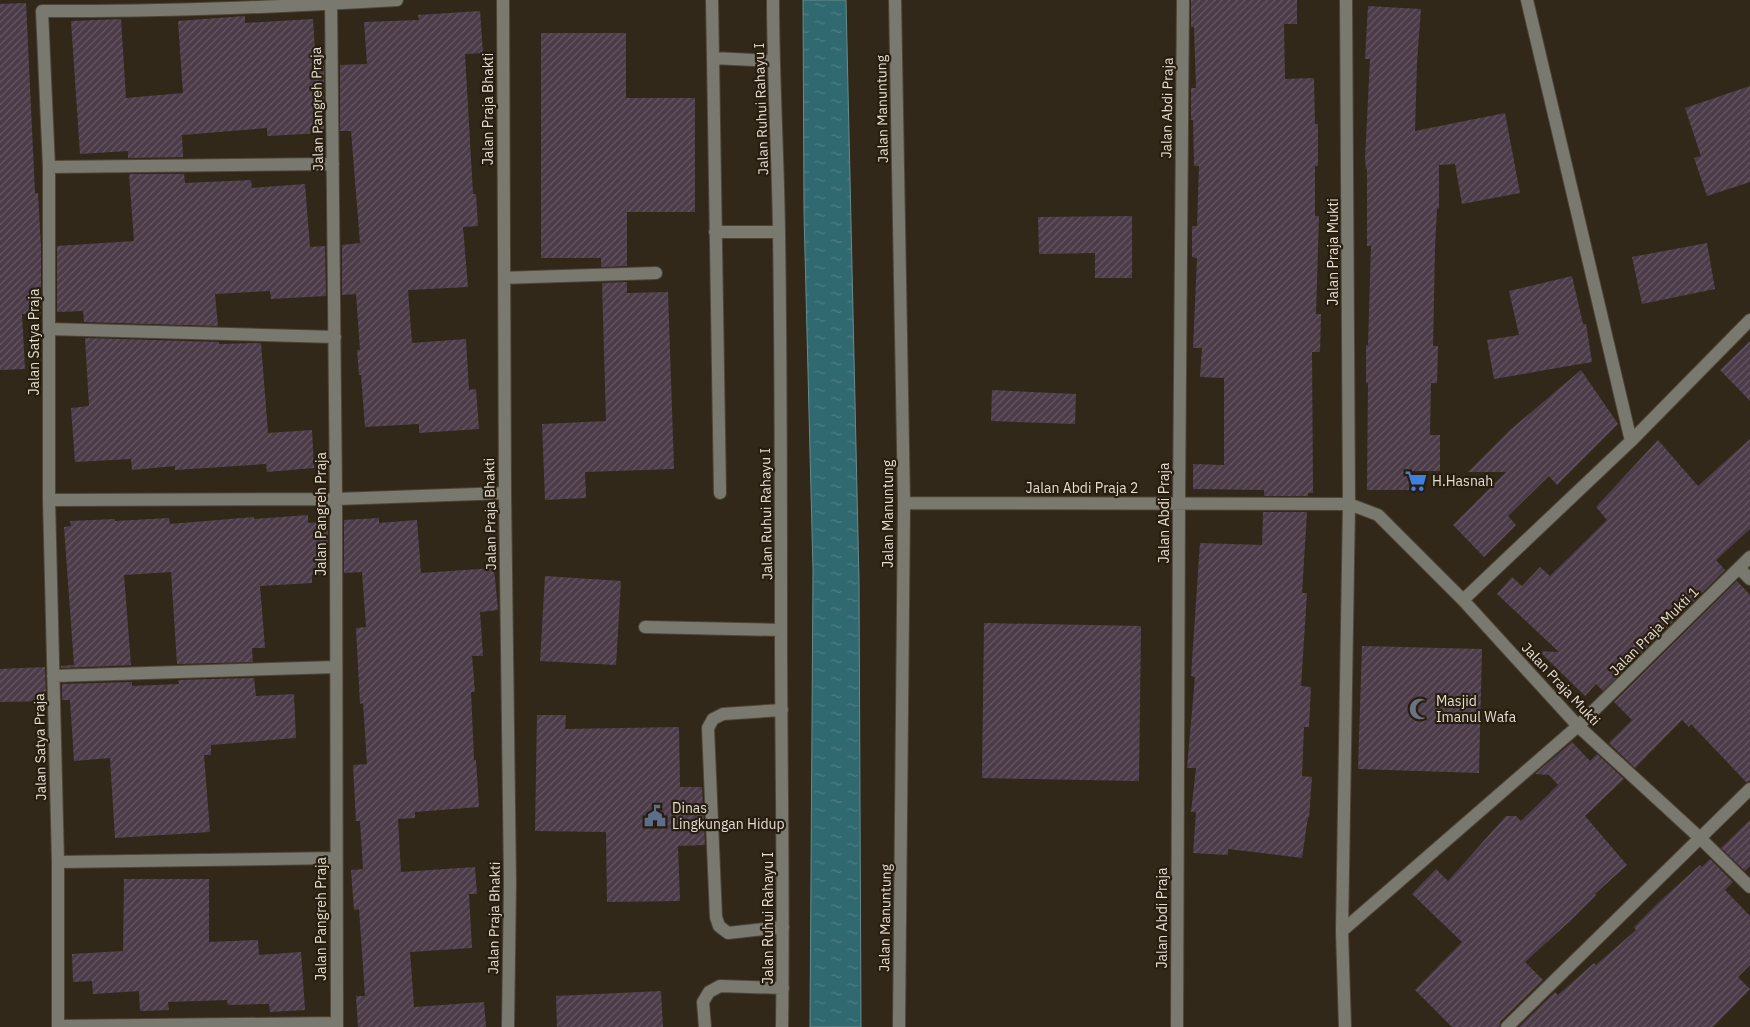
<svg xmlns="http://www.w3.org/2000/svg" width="1750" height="1027" font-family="'IBM Plex Sans',sans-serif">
	<defs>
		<pattern id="water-ripples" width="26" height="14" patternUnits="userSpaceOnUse" patternTransform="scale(1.25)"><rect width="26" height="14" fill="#316971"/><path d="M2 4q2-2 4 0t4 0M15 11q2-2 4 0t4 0" fill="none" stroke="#4f7e84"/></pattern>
		<pattern id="building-hatch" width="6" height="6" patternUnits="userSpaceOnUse" patternTransform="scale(1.25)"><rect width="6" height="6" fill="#4c3c49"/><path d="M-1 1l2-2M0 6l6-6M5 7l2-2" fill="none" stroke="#665862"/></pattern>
	</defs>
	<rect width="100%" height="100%" fill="#322819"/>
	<path fill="url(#water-ripples)" stroke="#668c8e" d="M 803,0 L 846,0 L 859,581 L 861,1027 L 810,1027 L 813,570 L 804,213 Z"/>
	<path fill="url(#building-hatch)" d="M 1191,0 L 1297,0 L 1297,24 L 1284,24 L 1285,79 L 1314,78 L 1315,124 L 1318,124 L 1318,166 L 1315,166 L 1315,216 L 1319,216 L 1316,314 L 1321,314 L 1320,352 L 1312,352 L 1313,493 L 1308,493 L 1308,496 L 1264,496 L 1264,490 L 1193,489 L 1193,464 L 1224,465 L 1224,378 L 1200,377 L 1202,348 L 1193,348 L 1197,258 L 1192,257 L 1192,226 L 1197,226 L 1199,166 L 1194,166 L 1193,120 L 1191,120 L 1191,88 L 1196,88 L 1194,27 L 1191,27 Z
		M 26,3 L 35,193 L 38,193 L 41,247 L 41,313 L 22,314 L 25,369 L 0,370 L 0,4 Z
		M 1368,6 L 1421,9 L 1417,62 L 1415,131 L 1505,113 L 1520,193 L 1462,204 L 1455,164 L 1439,165 L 1439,208 L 1437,209 L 1435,248 L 1433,346 L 1438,346 L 1437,383 L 1431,383 L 1430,435 L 1440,435 L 1440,471 L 1409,471 L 1409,490 L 1367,490 L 1368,383 L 1366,383 L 1366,345 L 1368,345 L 1371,246 L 1367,246 L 1367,169 L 1366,169 L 1365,159 L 1370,59 L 1365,59 Z
		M 480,11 L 483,53 L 465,54 L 473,194 L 476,194 L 478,226 L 463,227 L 468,287 L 408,290 L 412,343 L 466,339 L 469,390 L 476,389 L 479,429 L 419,433 L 419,424 L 365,427 L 361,375 L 359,375 L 357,350 L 360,350 L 356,294 L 342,295 L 342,245 L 360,243 L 351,131 L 340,131 L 340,65 L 367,64 L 364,22 L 419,20 L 418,15 Z
		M 245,16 L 245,23 L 313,19 L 316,67 L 324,66 L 324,133 L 267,136 L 267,128 L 182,135 L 183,157 L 128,158 L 128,151 L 80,154 L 71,21 L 121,19 L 126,98 L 183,93 L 178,21 Z
		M 541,33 L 626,33 L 626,98 L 695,98 L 695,212 L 627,212 L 627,266 L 601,267 L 601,258 L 541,258 Z
		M 1750,86 L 1750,182 L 1707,196 L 1694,158 L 1701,156 L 1685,108 Z
		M 129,174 L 184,174 L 185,183 L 251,180 L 252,188 L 305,184 L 310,247 L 325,246 L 326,296 L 271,299 L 270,291 L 215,294 L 218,326 L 84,322 L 83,311 L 57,312 L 57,246 L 134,241 Z
		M 1132,216 L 1132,278 L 1095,278 L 1095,253 L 1039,254 L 1038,217 Z
		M 1707,243 L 1715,289 L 1642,304 L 1632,257 Z
		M 1572,276 L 1583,324 L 1586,324 L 1592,362 L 1494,379 L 1487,340 L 1519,335 L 1509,291 Z
		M 627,282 L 627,293 L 668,292 L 674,469 L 585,472 L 586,498 L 545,500 L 542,424 L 606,421 L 602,283 Z
		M 85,338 L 219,342 L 219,344 L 261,343 L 268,433 L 312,430 L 314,468 L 267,472 L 266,464 L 175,470 L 175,466 L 132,470 L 131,459 L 75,462 L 71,408 L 89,406 Z
		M 1750,341 L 1750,401 L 1720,370 Z
		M 1581,370 L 1618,424 L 1557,485 L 1549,476 L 1508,516 L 1516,525 L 1484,557 L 1453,525 L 1506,472 L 1468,472 L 1510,430 Z
		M 992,390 L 1076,394 L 1075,424 L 991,421 Z
		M 1750,439 L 1750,529 L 1716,560 L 1725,570 L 1603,691 L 1596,684 L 1585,696 L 1539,651 L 1559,652 L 1497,594 L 1512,577 L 1522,586 L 1540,567 L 1550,576 L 1607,520 L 1596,507 L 1658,440 L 1698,486 Z
		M 1263,512 L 1307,512 L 1302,593 L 1307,593 L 1301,686 L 1311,687 L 1309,727 L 1304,727 L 1302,776 L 1312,777 L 1309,817 L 1308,817 L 1302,858 L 1228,849 L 1228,855 L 1193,853 L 1196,812 L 1191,812 L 1196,768 L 1187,768 L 1195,677 L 1191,676 L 1200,543 L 1262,545 Z
		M 308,515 L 308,523 L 328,521 L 328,574 L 312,575 L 312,583 L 260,586 L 265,648 L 252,648 L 253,662 L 177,664 L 171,572 L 124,575 L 131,665 L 61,668 L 61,666 L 74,665 L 64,527 L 71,526 L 70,521 L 115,519 L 115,521 L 169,518 L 170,524 L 254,517 L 254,519 Z
		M 379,518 L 379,523 L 417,520 L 421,573 L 494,568 L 498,610 L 480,612 L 483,656 L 472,656 L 475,692 L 471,692 L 474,760 L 476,760 L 479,807 L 415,812 L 415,818 L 398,819 L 401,872 L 475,867 L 477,894 L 469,894 L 472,948 L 410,952 L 414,1007 L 484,1002 L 486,1027 L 358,1027 L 356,996 L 365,996 L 359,909 L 354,910 L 351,870 L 363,869 L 360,821 L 356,821 L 353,765 L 367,764 L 363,703 L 360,704 L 356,628 L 366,627 L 362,572 L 344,573 L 344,520 Z
		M 545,576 L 621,581 L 616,665 L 540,661 Z
		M 1737,581 L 1750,595 L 1750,781 L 1746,782 L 1691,724 L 1689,727 L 1682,720 L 1635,768 L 1609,743 L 1632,720 L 1614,702 Z
		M 984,623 L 1141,626 L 1139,781 L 982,778 Z
		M 1362,646 L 1482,649 L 1479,773 L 1358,769 Z
		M 45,667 L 46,701 L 0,702 L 0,669 Z
		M 254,678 L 256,696 L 294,694 L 296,738 L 211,745 L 211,755 L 204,755 L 210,832 L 115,838 L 110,758 L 74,761 L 70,700 L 62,700 L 62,684 L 132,682 L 132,686 L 179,684 L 178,680 Z
		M 537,715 L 566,715 L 565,729 L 679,727 L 680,787 L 702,787 L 705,845 L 678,846 L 680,901 L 607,902 L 606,832 L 535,831 Z
		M 1572,742 L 1590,761 L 1597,754 L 1624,779 L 1585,816 L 1627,865 L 1595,894 L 1596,895 L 1569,922 L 1525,962 L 1543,980 L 1501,1021 L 1499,1027 L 1452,1027 L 1415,990 L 1462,942 L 1412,894 L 1436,869 L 1448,881 L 1506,816 L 1516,816 L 1521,821 L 1558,785 L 1549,775 L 1535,774 Z
		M 1750,820 L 1750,866 L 1745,871 L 1721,848 Z
		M 1710,859 L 1733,882 L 1725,890 L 1750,916 L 1750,965 L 1738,977 L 1750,989 L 1713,1027 L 1519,1027 L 1555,992 L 1558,995 L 1594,963 L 1596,965 L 1636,930 L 1634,927 L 1660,901 L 1700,865 L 1702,867 Z
		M 124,879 L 209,879 L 209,942 L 258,940 L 259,955 L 301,952 L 305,1010 L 270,1012 L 269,1004 L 228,1005 L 227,1000 L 168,1002 L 169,1010 L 140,1011 L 139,991 L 93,994 L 92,981 L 73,982 L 72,954 L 123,951 Z
		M 661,991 L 663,1027 L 557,1027 L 556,996 Z"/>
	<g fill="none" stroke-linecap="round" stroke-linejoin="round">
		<g stroke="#4e4537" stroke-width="14">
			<path id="minor" d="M 331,0 L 336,499 L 337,1027
				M 503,0 L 505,493 L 510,883 L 508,1027
				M 712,0 L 713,58 L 773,61
				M 773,0 C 773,77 778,155 779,232 C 781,365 781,497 781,630 C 781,762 784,894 782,1027
				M 895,0 L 904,503 L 899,1027
				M 1527,0 L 1631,441
				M 713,58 L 720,493
				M 49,167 L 333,164
				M 715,232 L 779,232
				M 504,278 L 656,273
				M 49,329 L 335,337
				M 49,500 L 336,499 L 505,493
				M 904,503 L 1349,504 L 1378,515 L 1463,600 L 1578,726 L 1700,838 L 1750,887
				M 1739,568 L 1750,579
				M 1463,600 L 1631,441 L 1750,320
				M 645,627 L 781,630
				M 53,676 L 336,667
				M 782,710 L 723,714 L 713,719 L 708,728 L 716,917 L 719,926 L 728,933 L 783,927
				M 58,862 L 336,858
				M 1342,931 L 1578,726 L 1750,557
				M 58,1026 L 337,1023
				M 58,1027 L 58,862 L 49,500 L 49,167 L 42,11 C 160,12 279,7 397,0
				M 705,1027 L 703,1002 L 709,992 L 720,986 L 783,988
				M 1177,1027 L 1179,502 L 1183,0
				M 1345,1027 L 1342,931 L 1349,504 L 1346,0
				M 1507,1027 L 1750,789"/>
		</g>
		<use href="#minor" stroke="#797970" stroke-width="12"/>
	</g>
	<defs>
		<g id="supermarket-bare" transform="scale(1.725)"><path d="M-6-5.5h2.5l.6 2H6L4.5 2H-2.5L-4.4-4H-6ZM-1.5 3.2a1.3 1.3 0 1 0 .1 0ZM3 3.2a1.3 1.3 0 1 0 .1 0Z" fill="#3f7fe0" stroke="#281e0f" stroke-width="2.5" paint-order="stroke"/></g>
		<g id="mosque-bare" transform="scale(1.725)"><path d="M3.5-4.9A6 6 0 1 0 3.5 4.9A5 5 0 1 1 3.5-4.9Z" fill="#6b7280" stroke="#281e0f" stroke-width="2.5" paint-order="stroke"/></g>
		<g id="civic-bare" transform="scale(1.725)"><path d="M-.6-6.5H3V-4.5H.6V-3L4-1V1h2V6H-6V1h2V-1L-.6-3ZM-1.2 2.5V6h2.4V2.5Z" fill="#5c6f8a" stroke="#281e0f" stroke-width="2.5" paint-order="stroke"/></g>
	</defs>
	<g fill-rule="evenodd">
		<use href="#supermarket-bare" x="1416" y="481"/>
		<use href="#mosque-bare" x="1420" y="709"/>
		<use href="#civic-bare" x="655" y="816"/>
	</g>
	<g text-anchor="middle" stroke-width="4.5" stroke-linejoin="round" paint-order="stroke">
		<g font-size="14" fill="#e3dcd3" stroke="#281e0f">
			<text transform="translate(1167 108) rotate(-89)" y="5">Jalan Abdi Praja</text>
			<text transform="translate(317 109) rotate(-91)" y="5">Jalan Pangreh Praja</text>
			<text transform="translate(488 109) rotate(-90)" y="5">Jalan Praja Bhakti</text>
			<text transform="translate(761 109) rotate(-92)" y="5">Jalan Ruhui Rahayu I</text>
			<text transform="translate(882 109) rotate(-91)" y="5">Jalan Manuntung</text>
			<text transform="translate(1333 252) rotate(-90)" y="5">Jalan Praja Mukti</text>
			<text transform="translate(34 342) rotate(-90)" y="5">Jalan Satya Praja</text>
			<text x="1082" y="493">Jalan Abdi Praja 2</text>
			<text transform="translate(1164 513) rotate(-90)" y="5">Jalan Abdi Praja</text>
			<text transform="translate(321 514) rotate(-90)" y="5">Jalan Pangreh Praja</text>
			<text transform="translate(490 514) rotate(-91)" y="5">Jalan Praja Bhakti</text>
			<text transform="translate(766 514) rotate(-91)" y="5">Jalan Ruhui Rahayu I</text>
			<text transform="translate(888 514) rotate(-90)" y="5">Jalan Manuntung</text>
			<text transform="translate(1654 631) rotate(-45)" y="5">Jalan Praja Mukti 1</text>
			<text transform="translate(1561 684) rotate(47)" y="5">Jalan Praja Mukti</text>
			<text transform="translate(40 747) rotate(-91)" y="5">Jalan Satya Praja</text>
			<text transform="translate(494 918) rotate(-89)" y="5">Jalan Praja Bhakti</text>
			<text transform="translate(768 918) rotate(-90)" y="5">Jalan Ruhui Rahayu I</text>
			<text transform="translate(885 918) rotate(-89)" y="5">Jalan Manuntung</text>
			<text transform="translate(1162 918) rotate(-90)" y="5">Jalan Abdi Praja</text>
			<text transform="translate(321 919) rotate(-90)" y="5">Jalan Pangreh Praja</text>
		</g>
		<g font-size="14" fill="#e3dcd3" stroke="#281e0f" text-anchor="start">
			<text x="1432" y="486">H.Hasnah</text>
			<text x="1436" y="706">Masjid<tspan x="1436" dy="16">Imanul Wafa</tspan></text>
			<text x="672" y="813">Dinas<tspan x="672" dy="16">Lingkungan Hidup</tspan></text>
		</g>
	</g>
</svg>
